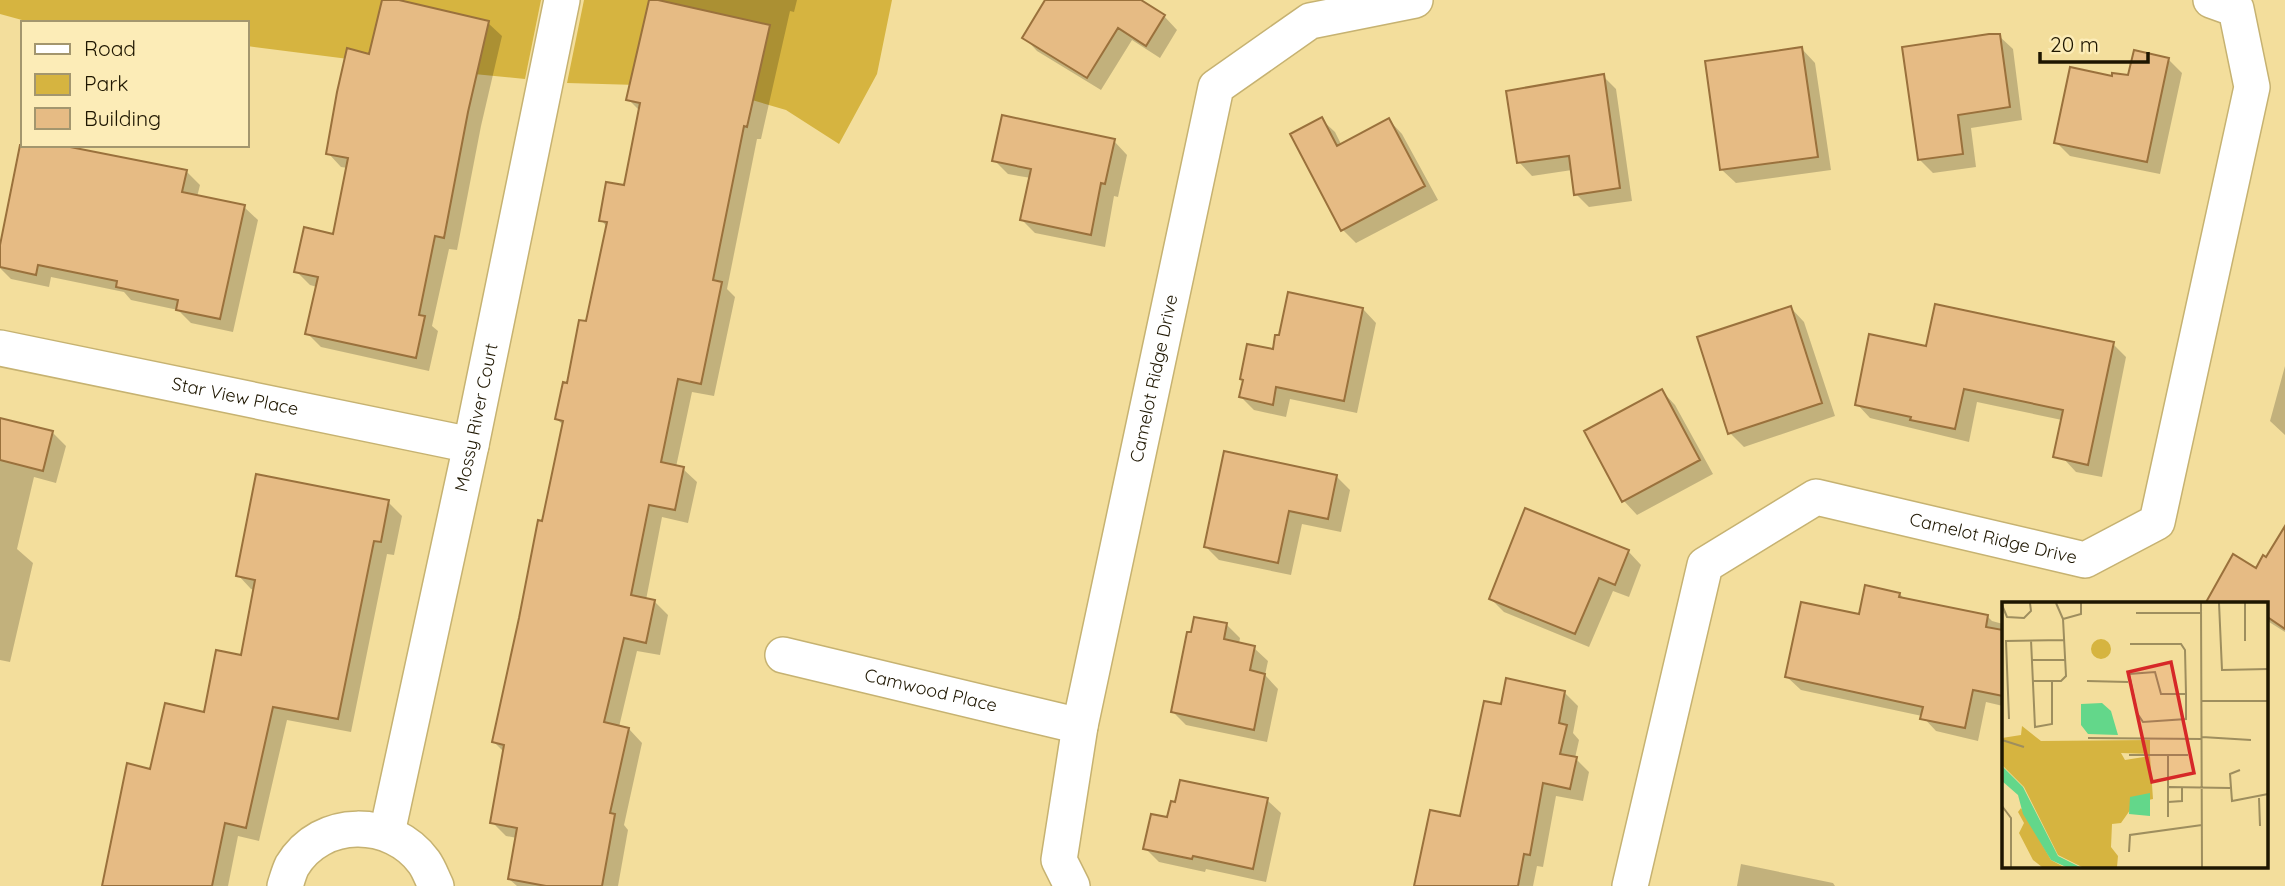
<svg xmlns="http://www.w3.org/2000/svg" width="2285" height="886" font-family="Quicksand,sans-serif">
	<rect width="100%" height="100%" fill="#f3de9c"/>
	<path fill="#d6b440" d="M 0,0 L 541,0 L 525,79 L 443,71 L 247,46 L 247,23 L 33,23 L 0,14 Z
		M 584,0 L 892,0 L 877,74 L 839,144 L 786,110 L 708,87 L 567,83 Z"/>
	<path fill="#0003" d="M 384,0 L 488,23 L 502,36 L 481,126 L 457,250 L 449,249 L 432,326 L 438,331 L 429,371 L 321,347 L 307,333 L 317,287 L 310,285 L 296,271 L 334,236 L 348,168 L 341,167 L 328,153 L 371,56 Z
		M 652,0 L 797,0 L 794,12 L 790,11 L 761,139 L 757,139 L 727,289 L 735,297 L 714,396 L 692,392 L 676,467 L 683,469 L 697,482 L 688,523 L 662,517 L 646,600 L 654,601 L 668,615 L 660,655 L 637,651 L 619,727 L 629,729 L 642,743 L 624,825 L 628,830 L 618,886 L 517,886 L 509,879 L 517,838 L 506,836 L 492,822 L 504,752 L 493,741 L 564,426 L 557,419 L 588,323 L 607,227 L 601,220 L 625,187 L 640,111 L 628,99 Z
		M 1047,0 L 1138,0 L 1164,16 L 1177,30 L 1160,58 L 1132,40 L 1101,90 L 1037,51 L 1024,37 Z
		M 1999,36 L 2013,49 L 2022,120 L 1971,128 L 1976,167 L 1933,173 L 1920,160 Z
		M 1802,49 L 1815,63 L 1831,170 L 1736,183 L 1722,170 Z
		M 2168,59 L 2182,73 L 2160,174 L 2070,156 L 2056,142 L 2113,78 L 2130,77 Z
		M 1603,76 L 1616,89 L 1632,201 L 1589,207 L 1576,194 L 1572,170 L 1532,176 L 1519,162 Z
		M 1321,119 L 1335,132 L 1342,146 L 1389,120 L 1402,134 L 1438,200 L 1356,243 L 1343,230 Z
		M 23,141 L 23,145 L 186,171 L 200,185 L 197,197 L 244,207 L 258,220 L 233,332 L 191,323 L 178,310 L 131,300 L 124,292 L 51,277 L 49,287 L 11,279 L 0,268 L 0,253 Z
		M 1114,141 L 1127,155 L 1118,197 L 1114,196 L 1105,247 L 1035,233 L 1022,220 L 1031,178 L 1008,174 L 994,160 Z
		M 1791,308 L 1804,322 L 1835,416 L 1744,447 L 1730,433 Z
		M 1363,309 L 1376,323 L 1357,413 L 1290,399 L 1286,417 L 1254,410 L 1241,397 L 1244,381 L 1241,379 Z
		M 2113,344 L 2126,357 L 2102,477 L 2076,472 L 2063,458 L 2062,420 L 1977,402 L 1969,442 L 1870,418 L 1857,404 L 1927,348 Z
		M 2285,366 L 2285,435 L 2270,421 Z
		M 1662,391 L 1675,405 L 1713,474 L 1637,515 L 1624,501 L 1587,432 Z
		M 0,420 L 52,432 L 66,446 L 56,483 L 34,477 L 17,549 L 33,563 L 10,662 L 0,660 Z
		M 1336,476 L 1350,490 L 1341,532 L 1302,524 L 1291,575 L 1219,560 L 1206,547 Z
		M 388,502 L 402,516 L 394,555 L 387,554 L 351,732 L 287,720 L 259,841 L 238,836 L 228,886 L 104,886 L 151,771 L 206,714 L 242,657 L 255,590 L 251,589 L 238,575 Z
		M 2285,529 L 2285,632 L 2266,620 L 2266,604 L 2240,604 L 2230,598 L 2266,559 Z
		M 1628,551 L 1641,565 L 1629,597 L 1613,591 L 1589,647 L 1504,612 L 1491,599 Z
		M 1900,594 L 1906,601 L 1988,617 L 1992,621 L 2003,624 L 2003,706 L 1986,702 L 1978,741 L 1936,731 L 1922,716 L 1801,690 L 1787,677 L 1860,616 Z
		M 1227,625 L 1240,638 L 1239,644 L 1254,648 L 1268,661 L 1265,675 L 1278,689 L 1267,742 L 1186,725 L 1173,712 Z
		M 1564,692 L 1578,706 L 1573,733 L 1579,740 L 1575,758 L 1589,772 L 1583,801 L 1556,796 L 1543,867 L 1537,866 L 1533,886 L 1416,886 L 1461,819 L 1502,706 Z
		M 1267,800 L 1281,813 L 1266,882 L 1206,869 L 1205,872 L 1159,862 L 1145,848 L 1169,819 Z
		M 1741,864 L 1833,883 L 1835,886 L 1737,886 Z"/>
	<path fill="#e6bb84" stroke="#9a713c" stroke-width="2" d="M 382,0 L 399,0 L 489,21 L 468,112 L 444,238 L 435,236 L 419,315 L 425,316 L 416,358 L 305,334 L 318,277 L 294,272 L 304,227 L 333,234 L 348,158 L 326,154 L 337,92 L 347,48 L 369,54 Z
		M 649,0 L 658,0 L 770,25 L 747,127 L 744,126 L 713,280 L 722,282 L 701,384 L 678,379 L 661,462 L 684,467 L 675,510 L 649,505 L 631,595 L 655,600 L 646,643 L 624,638 L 604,722 L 629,728 L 610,813 L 615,814 L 602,886 L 546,886 L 508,879 L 517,828 L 490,823 L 504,745 L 492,742 L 519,618 L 538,520 L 542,521 L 563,421 L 555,419 L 563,382 L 567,383 L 579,320 L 586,321 L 607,222 L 599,221 L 606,182 L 624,185 L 640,103 L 626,100 Z
		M 1045,0 L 1141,0 L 1165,15 L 1146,46 L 1118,28 L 1087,78 L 1022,38 Z
		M 1989,34 L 2000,34 L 2010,107 L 1958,115 L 1963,154 L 1918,160 L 1902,47 Z
		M 1802,47 L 1818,157 L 1720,170 L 1705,61 Z
		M 2134,50 L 2169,58 L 2147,162 L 2054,143 L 2070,67 L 2112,76 L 2112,73 L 2128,75 Z
		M 1604,74 L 1620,188 L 1574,195 L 1569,156 L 1517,163 L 1506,91 Z
		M 1002,115 L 1115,139 L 1105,184 L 1101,183 L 1091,235 L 1020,220 L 1031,169 L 992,161 Z
		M 1322,117 L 1337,146 L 1389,118 L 1425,186 L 1341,231 L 1290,134 Z
		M 20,145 L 60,145 L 187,170 L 182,192 L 245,205 L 220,319 L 176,310 L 178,300 L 116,287 L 117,281 L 38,265 L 36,275 L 0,267 L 0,245 Z
		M 1288,292 L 1363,308 L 1344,401 L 1276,387 L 1273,405 L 1239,397 L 1243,380 L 1240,379 L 1247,344 L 1273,349 L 1275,335 L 1279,335 Z
		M 1935,304 L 2114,342 L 2088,465 L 2053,457 L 2063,410 L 1964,389 L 1955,429 L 1910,420 L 1911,417 L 1855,405 L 1869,334 L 1926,346 Z
		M 1791,306 L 1822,403 L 1728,434 L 1697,337 Z
		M 1662,389 L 1700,460 L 1622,502 L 1584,431 Z
		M 0,418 L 53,431 L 43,471 L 0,460 Z
		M 1224,451 L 1337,475 L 1328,519 L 1289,511 L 1278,563 L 1204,547 Z
		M 256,474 L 389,500 L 381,542 L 374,541 L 338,719 L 273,707 L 246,828 L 225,823 L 212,886 L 102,886 L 127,763 L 150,769 L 165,703 L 204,712 L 216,650 L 241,655 L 255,580 L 236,576 Z
		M 1525,508 L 1629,550 L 1615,585 L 1599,578 L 1575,634 L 1489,599 Z
		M 2285,526 L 2285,629 L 2266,616 L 2266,604 L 2205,604 L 2233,554 L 2256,568 L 2263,555 L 2266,557 Z
		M 1865,585 L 1900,593 L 1899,597 L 1988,615 L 1986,627 L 2003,630 L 2003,696 L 1973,690 L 1965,728 L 1920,719 L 1923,707 L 1785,677 L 1801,602 L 1859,614 Z
		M 1194,617 L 1227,623 L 1224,639 L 1255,646 L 1250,670 L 1265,674 L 1254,730 L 1171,712 L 1187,632 L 1191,632 Z
		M 1506,678 L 1565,691 L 1559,723 L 1567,725 L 1560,754 L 1577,757 L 1570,789 L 1543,783 L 1530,855 L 1524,854 L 1518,886 L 1414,886 L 1430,810 L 1460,816 L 1484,701 L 1501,704 Z
		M 1180,780 L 1268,798 L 1253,869 L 1193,856 L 1192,859 L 1143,849 L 1151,814 L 1167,817 L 1171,801 L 1175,802 Z"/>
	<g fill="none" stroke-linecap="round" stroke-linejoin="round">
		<g stroke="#c6b271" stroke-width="38">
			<g id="street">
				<path id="s1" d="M 0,348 L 471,445"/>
				<path id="s2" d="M 783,655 L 1080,726"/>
				<path id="s3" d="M 387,833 L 471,445 L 562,0"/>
				<path d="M 285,886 C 287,880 289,872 292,866 C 321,817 392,818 424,862 C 429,869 432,878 436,886"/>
				<path id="s4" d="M 1072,886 L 1059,860 L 1080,726 L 1216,87 L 1310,21 L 1415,0"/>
				<path id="s5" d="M 1630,886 L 1705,565 L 1816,497 L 2085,560 L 2157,522 L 2252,87 L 2236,9 L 2211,0"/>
			</g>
		</g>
		<use href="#street" stroke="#fff" stroke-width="35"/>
	</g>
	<g text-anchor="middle" stroke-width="5" stroke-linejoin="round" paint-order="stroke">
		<g font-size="18" fill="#1e1600" stroke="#fcecb7">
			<text dy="6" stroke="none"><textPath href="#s4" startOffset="520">Camelot Ridge Drive</textPath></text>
			<text dy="6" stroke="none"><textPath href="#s1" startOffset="240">Star View Place</textPath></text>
			<text dy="6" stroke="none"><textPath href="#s3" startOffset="425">Mossy River Court</textPath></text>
			<text dy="6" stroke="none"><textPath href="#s5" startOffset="642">Camelot Ridge Drive</textPath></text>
			<text dy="6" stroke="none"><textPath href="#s2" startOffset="152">Camwood Place</textPath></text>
		</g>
	</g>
	<g transform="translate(2002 602)">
		<rect width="266" height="266" fill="#f3de9c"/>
		<path d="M89 47a10 10 0 1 1 20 0a10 10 0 1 1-20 0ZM 20,124 L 39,139 L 148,138 L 148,152 L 119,151 L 123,158 L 148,154 L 151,197 L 133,201 L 119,221 L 110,222 L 109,245 L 116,254 L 115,265 L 80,265 L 56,253 L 22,185 L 0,163 L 0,136 L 19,133 ZM 19,206 L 49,258 L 62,265 L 40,265 L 31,258 L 17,231 L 22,221 L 16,210 Z" fill="#d6b440"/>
		<path d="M 100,101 L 109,109 L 116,133 L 86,132 L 79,123 L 79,102 ZM 0,164 L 21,185 L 56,254 L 78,265 L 64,265 L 49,258 L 21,212 L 16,193 L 0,179 ZM 148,191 L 148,214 L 127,212 L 128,195 Z" fill="#63d78a"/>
		<path fill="none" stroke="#9e8e5e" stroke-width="2" d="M 199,1 L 200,265M 217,1 L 220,68 L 266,67M 0,3 L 5,15 L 22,16 L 29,9 L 28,1M 134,11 L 199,11M 61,17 L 79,12 L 79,1M 29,38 L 33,125 L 50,122 L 50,79M 243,39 L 243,1M 128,42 L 179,42 L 183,48 L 184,92 L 184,117 L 141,120 L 135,111 L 127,72 L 153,70 L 159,92 L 184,92M 30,58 L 63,58M 30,79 L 59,79 L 64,74 L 61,17 L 54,1M 85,79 L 126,80M 200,99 L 266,99M 7,117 L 4,39 L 63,38M 200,135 L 249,138M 86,136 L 200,137M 0,138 L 22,145M 127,153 L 186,153M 166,153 L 166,215M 238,168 L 228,172 L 230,199 L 266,192M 167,185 L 228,186M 257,196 L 258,224M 166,200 L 180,199 L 180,185M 0,204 L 9,216 L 9,265M 127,250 L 128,233 L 200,223"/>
		<path fill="#d62828" fill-opacity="0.15" stroke="#d62828" stroke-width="3.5" d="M 169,60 L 192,171 L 150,180 L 126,70 Z"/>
		<rect width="266" height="266" fill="none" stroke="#1e1600" stroke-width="3.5"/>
	</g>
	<rect x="21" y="21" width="228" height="126" fill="#fcecb7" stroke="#a3966e" stroke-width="2"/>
	<rect x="35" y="44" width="35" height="10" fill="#ffffff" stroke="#a3966e" stroke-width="2"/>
	<text x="84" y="56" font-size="21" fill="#1e1600">Road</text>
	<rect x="35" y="74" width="35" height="21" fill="#d6b440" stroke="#a3966e" stroke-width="2"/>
	<text x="84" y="91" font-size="21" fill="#1e1600">Park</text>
	<rect x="35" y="108" width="35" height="21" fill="#e6bb84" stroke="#a3966e" stroke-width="2"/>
	<text x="84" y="126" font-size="21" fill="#1e1600">Building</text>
	<path d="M2040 52v10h108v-10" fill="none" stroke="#1e1600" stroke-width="3.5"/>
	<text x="2050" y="52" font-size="21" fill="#1e1600" stroke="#fcecb7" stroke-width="5" paint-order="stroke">20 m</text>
</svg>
